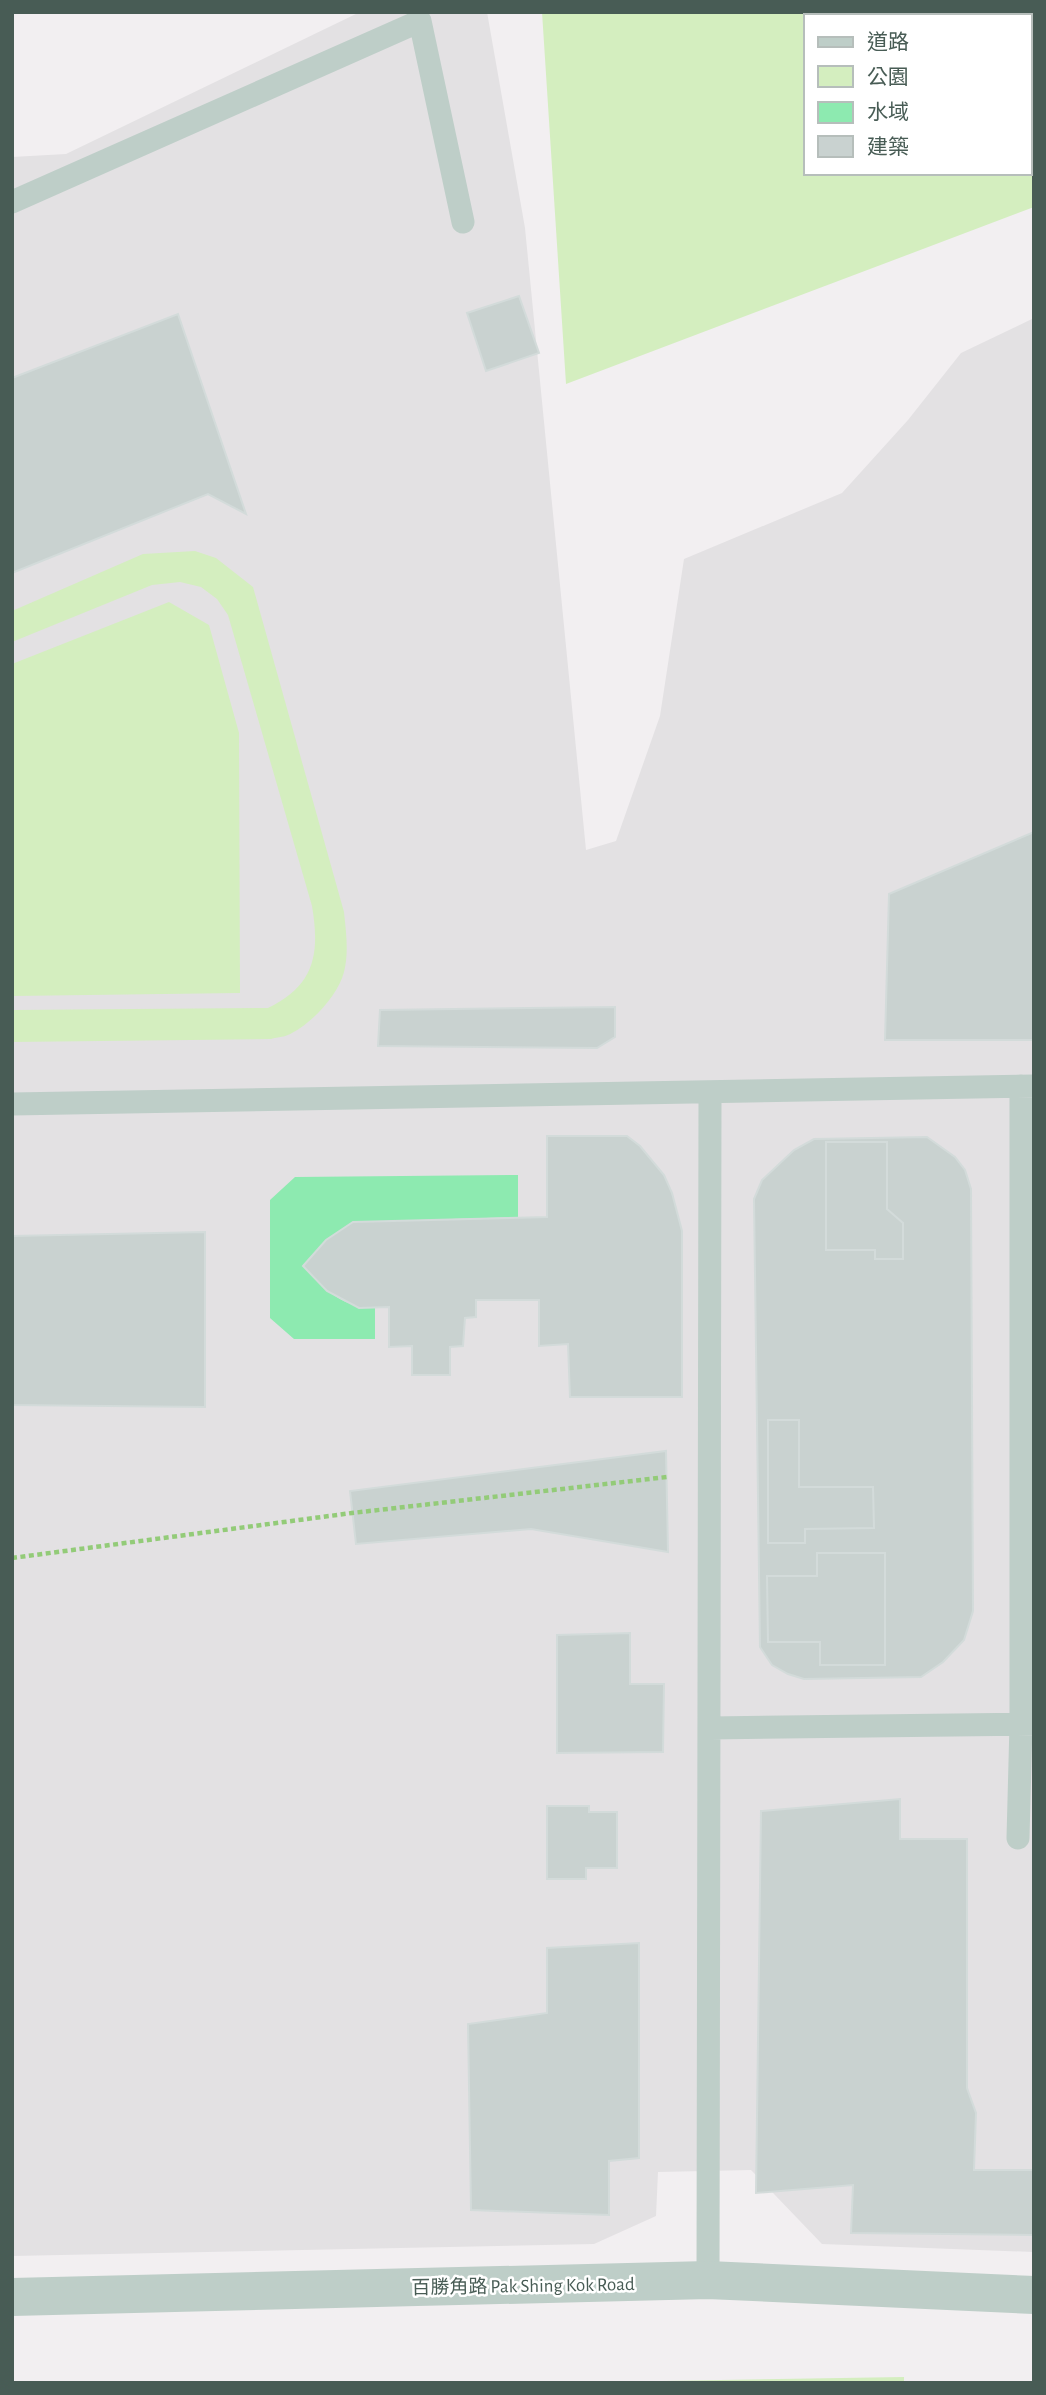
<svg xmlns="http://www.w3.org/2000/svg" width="1046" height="2395" font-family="'Alegreya Sans','Noto Sans TC',sans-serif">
	<rect width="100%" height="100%" fill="#f2eff1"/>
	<path fill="#e3e1e3" d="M 360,12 L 487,12 L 525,228 L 586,850 L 616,841 L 660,716 L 684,559 L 842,493 L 908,420 L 961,353 L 1034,318 L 1034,2252 L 822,2244 L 751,2170 L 658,2172 L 656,2216 L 594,2244 L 12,2256 L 12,157 L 66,154 Z"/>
	<path fill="#d4eebf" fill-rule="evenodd" d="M 542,12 L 1034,12 L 1034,207 L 566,384 ZM 806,16 L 1030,16 L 1030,173 L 806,173 Z
		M 195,551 L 216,558 L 253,587 L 344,912 C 346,932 349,952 344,972 C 338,995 313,1022 292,1033 C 286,1037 278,1037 271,1039 L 12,1042 L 12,1010 L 268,1008 C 315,985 320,954 312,906 L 228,615 L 217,599 L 201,587 L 180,582 L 152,585 L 12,642 L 12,611 L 143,554 Z
		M 169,602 L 209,625 L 239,733 L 240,993 L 12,996 L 12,664 Z
		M 904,2377 L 904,2383 L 545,2383 Z"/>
	<path fill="#8deab0" d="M 518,1175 L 518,1217 L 353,1222 L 326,1240 L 303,1265 C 321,1288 345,1309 375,1308 L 375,1339 L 294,1339 L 270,1318 L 270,1200 L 295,1177 Z"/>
	<path fill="#c9d2d0" stroke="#d3dbda" stroke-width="2" d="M 519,296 L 539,353 L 486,371 L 467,313 Z
		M 178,314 L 246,514 L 208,494 L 12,573 L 12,378 Z
		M 1034,832 L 1034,1040 L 885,1040 L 889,894 Z
		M 615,1007 L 615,1037 L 597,1048 L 378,1046 L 380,1010 Z
		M 547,1136 L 627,1136 L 640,1146 L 664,1175 L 672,1193 L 682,1231 L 682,1397 L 570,1397 L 568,1344 L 539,1346 L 539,1300 L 476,1300 L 476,1317 L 465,1318 L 463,1346 L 450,1347 L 450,1375 L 412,1375 L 412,1346 L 389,1347 L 389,1307 L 359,1308 L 327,1291 L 303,1266 L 326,1240 L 353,1222 L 547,1217 Z
		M 927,1137 L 955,1157 L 965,1170 L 971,1189 L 973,1611 L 964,1640 L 943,1662 L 921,1677 L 804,1679 L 788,1674 L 772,1665 L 760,1647 L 754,1199 L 762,1180 L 794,1150 L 814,1139 Z
		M 826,1142 L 887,1142 L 887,1209 L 903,1223 L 903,1259 L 875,1259 L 875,1250 L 826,1250 Z
		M 205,1232 L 205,1407 L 12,1405 L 12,1236 Z
		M 768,1420 L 799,1420 L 799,1487 L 873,1487 L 874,1528 L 805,1529 L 805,1543 L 768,1543 Z
		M 666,1451 L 668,1552 L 531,1529 L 356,1544 L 350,1491 Z
		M 817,1553 L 885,1553 L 885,1665 L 820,1665 L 820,1642 L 768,1642 L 767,1576 L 817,1576 Z
		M 630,1633 L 630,1684 L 664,1684 L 663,1752 L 557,1753 L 557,1635 Z
		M 900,1799 L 900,1839 L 967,1839 L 967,2088 L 976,2113 L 974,2170 L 1034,2170 L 1034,2235 L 851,2233 L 853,2185 L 756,2193 L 761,1811 Z
		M 547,1806 L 589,1806 L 589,1812 L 617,1812 L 617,1868 L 586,1868 L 586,1879 L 547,1879 Z
		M 639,1943 L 639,2158 L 609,2161 L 609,2215 L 471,2210 L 468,2024 L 547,2013 L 547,1948 Z"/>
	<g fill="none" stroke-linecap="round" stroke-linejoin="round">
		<path stroke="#93cb78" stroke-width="4.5" stroke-dasharray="5 3.5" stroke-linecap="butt" d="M 12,1558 L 352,1513 L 667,1477"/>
		<path stroke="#becec8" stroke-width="23" d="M 12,202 L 420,21 L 463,222
			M 12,1104 L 1034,1086
			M 710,1728 L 1034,1724
			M 1018,1838 L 1021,1724 L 1021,1086
			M 708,2280 L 710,1092"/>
		<path stroke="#becec8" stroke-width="38" d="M 12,2297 L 708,2280 L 1034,2295"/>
	</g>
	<g text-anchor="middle" stroke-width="5" stroke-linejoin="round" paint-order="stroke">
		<g font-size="19" fill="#485c55" stroke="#fff">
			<text transform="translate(523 2285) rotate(-1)" y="7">百勝角路 Pak Shing Kok Road</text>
		</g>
	</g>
	<rect width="1046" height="2395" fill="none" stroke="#485c55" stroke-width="28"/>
	<rect x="804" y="14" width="228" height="161" fill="#ffffff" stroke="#b6bebb" stroke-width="2"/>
	<rect x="818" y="37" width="35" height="10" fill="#becec8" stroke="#b6bebb" stroke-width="2"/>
	<text x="867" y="49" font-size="21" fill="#485c55">道路</text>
	<rect x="818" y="66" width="35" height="21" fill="#d4eebf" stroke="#b6bebb" stroke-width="2"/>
	<text x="867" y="84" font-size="21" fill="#485c55">公園</text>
	<rect x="818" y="102" width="35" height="21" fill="#8deab0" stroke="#b6bebb" stroke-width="2"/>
	<text x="867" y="119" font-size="21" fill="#485c55">水域</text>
	<rect x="818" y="136" width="35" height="21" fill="#c9d2d0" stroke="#b6bebb" stroke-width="2"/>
	<text x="867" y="154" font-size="21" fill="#485c55">建築</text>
</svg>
